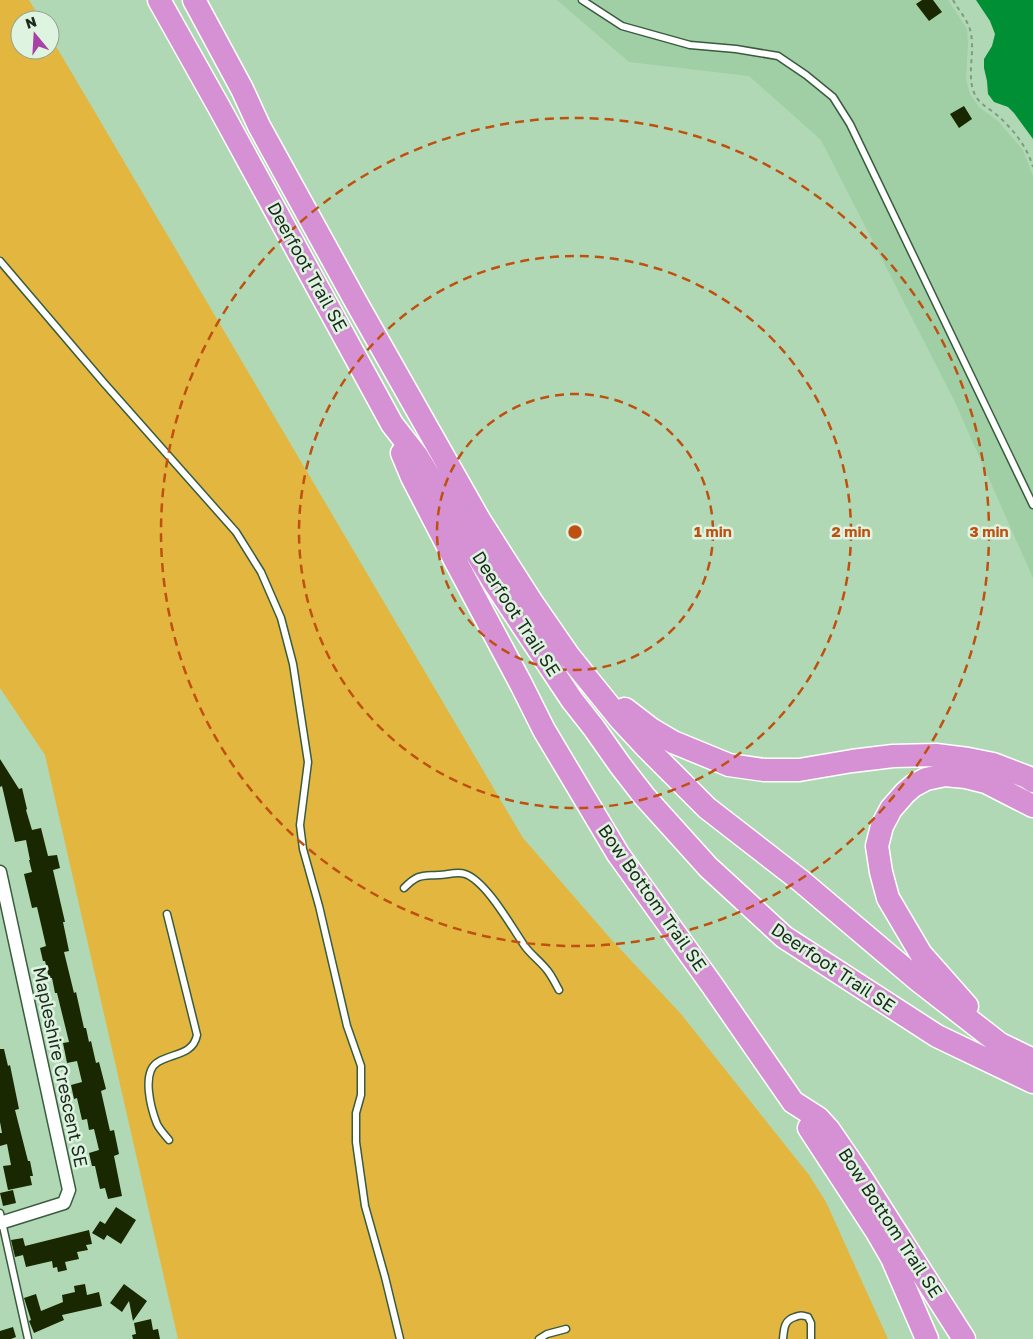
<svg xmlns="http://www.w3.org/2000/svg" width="1033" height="1339" font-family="'Golos Text',sans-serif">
	<rect width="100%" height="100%" fill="#b0d8b4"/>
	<path fill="#a0cea5" d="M 557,0 L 948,0 L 967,29 L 968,44 L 966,79 L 970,94 L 979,107 L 998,121 L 1016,142 L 1023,150 L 1033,176 L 1033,578 L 954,400 L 821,140 L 749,76 L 629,62 Z"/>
	<path fill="#e3b63f" d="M 0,0 L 29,0 L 41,20 L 20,20 L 20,50 L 50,50 L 50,36 L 523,838 L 610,938 L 681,1014 L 809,1175 L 826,1202 L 888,1339 L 178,1339 L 45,755 L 0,688 Z"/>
	<path fill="#018f35" d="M 976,0 L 1033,0 L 1033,139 L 1014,113 L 1008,107 L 994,102 L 988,94 L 987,81 L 984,68 L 984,59 L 992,46 L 995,34 L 990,21 Z"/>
	<path fill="#192800" d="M 922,0 L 933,0 L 942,12 L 929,21 L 916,4 Z
		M 964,106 L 972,119 L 959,128 L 950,114 Z
		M 0,759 L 19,789 L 22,788 L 27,809 L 26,810 L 32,830 L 41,828 L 48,856 L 57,855 L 60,868 L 53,870 L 65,922 L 63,922 L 69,951 L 64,952 L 74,993 L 76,992 L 84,1028 L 86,1028 L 89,1042 L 91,1041 L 96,1063 L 99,1062 L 106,1089 L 101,1091 L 110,1131 L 114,1130 L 119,1154 L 114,1156 L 122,1196 L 108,1199 L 105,1188 L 100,1189 L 95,1166 L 92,1166 L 89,1153 L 99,1150 L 94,1129 L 89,1130 L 87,1119 L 82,1120 L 77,1098 L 74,1099 L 71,1085 L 82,1082 L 77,1061 L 67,1063 L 63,1043 L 69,1042 L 57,993 L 55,993 L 52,978 L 49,978 L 45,961 L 43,961 L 40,948 L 46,946 L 37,907 L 32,908 L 24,874 L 32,872 L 29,860 L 30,860 L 26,840 L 15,842 L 2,786 L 0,787 Z
		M 0,1049 L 4,1049 L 8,1066 L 10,1065 L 19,1109 L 15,1110 L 28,1161 L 30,1161 L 33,1176 L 30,1176 L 32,1185 L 8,1190 L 3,1166 L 11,1165 L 7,1144 L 0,1146 L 0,1133 L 2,1133 L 0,1122 Z
		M 13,1190 L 16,1203 L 3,1206 L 0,1193 Z
		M 116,1207 L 136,1220 L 121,1244 L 107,1235 L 104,1240 L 92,1233 L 100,1221 L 105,1224 Z
		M 89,1230 L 92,1244 L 86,1245 L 88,1250 L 77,1252 L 79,1259 L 65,1262 L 67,1270 L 58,1272 L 57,1267 L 53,1268 L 52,1261 L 26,1267 L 23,1255 L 15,1257 L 11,1240 L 23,1238 L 25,1246 Z
		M 85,1284 L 87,1295 L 99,1292 L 102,1306 L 62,1315 L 64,1320 L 34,1333 L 29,1321 L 31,1320 L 24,1298 L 36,1294 L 41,1311 L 63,1302 L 62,1295 L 75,1292 L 74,1286 Z
		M 124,1284 L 147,1301 L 133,1321 L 129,1301 L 122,1312 L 110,1303 Z
		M 151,1319 L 153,1330 L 158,1329 L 160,1339 L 133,1339 L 132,1335 L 136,1334 L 134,1323 Z
		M 13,1327 L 16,1337 L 11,1339 L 0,1339 L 0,1331 Z"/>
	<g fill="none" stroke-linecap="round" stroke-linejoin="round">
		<g stroke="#385c3d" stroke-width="9">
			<path id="service" d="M 582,0 L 622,26 L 690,45 L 736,49 L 778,56 L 806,75 L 833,97 L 850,124 L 1033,505
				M 0,261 L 104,383 L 236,532 L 261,572 L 281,618 L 293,664 L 308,762 L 300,825 L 303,849 L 319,906 L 347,1026 L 361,1066 L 361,1095 L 356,1113 L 356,1142 L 365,1206 L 385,1277 L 400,1339
				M 404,888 C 418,874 421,876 438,875 C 447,875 457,871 465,874 C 486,881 511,926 524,945 C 530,954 540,961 547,970 C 552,976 555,983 559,990
				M 167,914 L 197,1035 C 193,1055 173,1053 158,1062 C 141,1072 151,1109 157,1124 C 160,1130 165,1135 169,1140
				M 0,1213 L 28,1339
				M 539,1339 L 547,1334 L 566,1329
				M 783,1339 C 784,1329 784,1320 795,1317 C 800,1315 802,1315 808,1317 L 811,1323 L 811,1339"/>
		</g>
		<g stroke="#385c3d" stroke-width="15">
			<path id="minor" d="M 0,872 L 69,1190 L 64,1203 L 0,1223"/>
		</g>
		<g stroke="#fff" stroke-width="25">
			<path id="motorway" d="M 159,0 L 219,107 L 392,424 L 417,456 L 495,584 L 572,700 L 594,728 L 620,765 L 644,796 L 708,867 L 784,937 L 937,1036 L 1033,1082
				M 194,0 L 242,89 L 259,126 L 356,302 L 480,521 L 531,601 L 569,656 L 620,719 L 646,747 L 707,808 L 801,881 L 919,981 L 1000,1044 L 1033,1060
				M 402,453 L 412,477 L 456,562 L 521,684 L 544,730 L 618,854 L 712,985 L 793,1102 L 818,1118 L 829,1130 L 857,1171 L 964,1339
				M 625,709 L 651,729 L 673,742 L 729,765 L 764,770 L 799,770 L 852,761 L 893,756 L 936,755 L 968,759 L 993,764 L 1027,777 L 1033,781
				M 967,1006 L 921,954 L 888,898 L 881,872 L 877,846 L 882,826 L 891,809 L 905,793 L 913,786 L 926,779 L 945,775 L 966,777 L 986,782 L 1033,806
				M 809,1128 L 877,1232 L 892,1258 L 927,1339"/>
		</g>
		<path stroke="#7d9c80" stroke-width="2" stroke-dasharray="4 4" stroke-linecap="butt" d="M 953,0 C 959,11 969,21 971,34 C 975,54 966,76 975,95 C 980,105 991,109 998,116 C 1014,130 1027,147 1033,167"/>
		<use href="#service" stroke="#fff" stroke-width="6"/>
		<use href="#minor" stroke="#fff" stroke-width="12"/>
		<use href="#motorway" stroke="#d591d3" stroke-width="22"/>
	</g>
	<g fill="none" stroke="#bf500f" stroke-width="2.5" stroke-dasharray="9 6">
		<circle cx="575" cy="532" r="138"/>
		<circle cx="575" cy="532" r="276"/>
		<circle cx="575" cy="532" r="414"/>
	</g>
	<g text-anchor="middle" stroke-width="5" stroke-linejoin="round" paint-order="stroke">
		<g font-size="18" fill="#1b2a1c" stroke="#def3e0">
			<text transform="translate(307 267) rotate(61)" y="6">Deerfoot Trail SE</text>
			<text transform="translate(516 614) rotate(57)" y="6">Deerfoot Trail SE</text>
			<text transform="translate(652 898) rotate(55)" y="6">Bow Bottom Trail SE</text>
			<text transform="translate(833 968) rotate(34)" y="6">Deerfoot Trail SE</text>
			<text transform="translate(60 1067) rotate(78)" y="6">Mapleshire Crescent SE</text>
			<text transform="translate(890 1223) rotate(57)" y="6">Bow Bottom Trail SE</text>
		</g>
	</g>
	<circle cx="575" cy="532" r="8" fill="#bf500f" stroke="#def3e0" stroke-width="2.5"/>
	<g font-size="15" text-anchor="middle" font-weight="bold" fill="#bf500f" stroke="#def3e0" stroke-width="5" stroke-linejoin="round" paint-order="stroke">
		<text x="713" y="537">1 min</text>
		<text x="851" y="537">2 min</text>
		<text x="989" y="537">3 min</text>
	</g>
	<g transform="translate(35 35) rotate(342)"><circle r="24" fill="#def3e0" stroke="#90a392"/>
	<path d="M0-4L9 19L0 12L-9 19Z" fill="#a742a7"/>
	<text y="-8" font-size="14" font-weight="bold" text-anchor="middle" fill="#1b2a1c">N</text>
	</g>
</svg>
